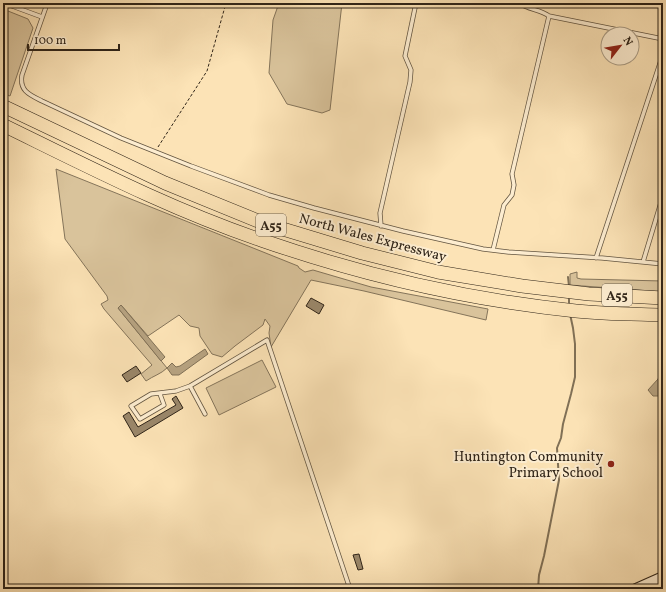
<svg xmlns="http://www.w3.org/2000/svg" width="666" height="592" font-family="Vollkorn,serif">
	<rect width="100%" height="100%" fill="#fce3b6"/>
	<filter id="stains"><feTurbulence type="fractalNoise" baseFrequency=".005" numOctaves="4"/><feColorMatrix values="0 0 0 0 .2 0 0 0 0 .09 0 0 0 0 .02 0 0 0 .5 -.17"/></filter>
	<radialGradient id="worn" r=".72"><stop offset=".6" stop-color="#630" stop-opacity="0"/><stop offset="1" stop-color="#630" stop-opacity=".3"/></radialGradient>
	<path fill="#d9c39b" stroke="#84745a" d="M 279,3 L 342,3 L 330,110 L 322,113 L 287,104 L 269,73 L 273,20 Z
		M 3,9 L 28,19 L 33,28 L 10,96 L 3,93 Z
		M 56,169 L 298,266 L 299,268 L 305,272 L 313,270 L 371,287 L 488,309 L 486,320 L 364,291 L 311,280 L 271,347 L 269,333 L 270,326 L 265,319 L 263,325 L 235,346 L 222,357 L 212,354 L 200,336 L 199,328 L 190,326 L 179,315 L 148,336 L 121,305 L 118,308 L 167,368 C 161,374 153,376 146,381 L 141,374 L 152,365 L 104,309 L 101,304 L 108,300 L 107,296 L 65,239 Z
		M 577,272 L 577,278 L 581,279 L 663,281 L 663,292 L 570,285 L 570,274 Z
		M 262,360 L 276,387 L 219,415 L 206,388 Z"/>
	<path fill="#b6a280" stroke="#807056" d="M 121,305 L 165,357 L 161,361 L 118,308 Z
		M 205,349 L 208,354 L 179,375 L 172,375 L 167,368 L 172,363 L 176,367 L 180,366 Z
		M 663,369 L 663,392 L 659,396 L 653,396 L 648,390 L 658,379 Z"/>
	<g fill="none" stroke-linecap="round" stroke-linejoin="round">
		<path stroke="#807056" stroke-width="2" d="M 568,277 L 569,286
			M 569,296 L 569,306
			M 538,589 L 539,575 L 544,556 L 559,480 L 557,448 L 561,438 L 563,424 L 571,394 L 575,377 L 575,344 L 573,328 L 570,314"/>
	</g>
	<path fill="#9a876a" stroke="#2f2418" d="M 311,298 L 324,305 L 319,314 L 306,306 Z
		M 136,366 L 141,373 L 127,382 L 122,375 Z
		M 176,396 L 183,408 L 135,437 L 123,416 L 129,412 L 138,427 L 176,405 L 172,399 Z
		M 359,554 L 363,569 L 358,570 L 353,555 Z"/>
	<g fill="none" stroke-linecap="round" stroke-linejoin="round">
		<g stroke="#625440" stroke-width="5">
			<path id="lane" d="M 4,3 L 42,17
				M 47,4 L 22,75 C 19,91 30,95 42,101 L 121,138 L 191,166 L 269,195 L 314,208 L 403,231 L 483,249 L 508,252 L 602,258 L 663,264
				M 549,16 L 663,39
				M 381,226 L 380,213 L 410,82 L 411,70 L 405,56 L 416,3
				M 493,250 L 504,205 L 512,195 L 514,185 L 512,174 L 549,16 C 540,9 528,10 520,3
				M 596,258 L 663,54
				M 643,262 L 662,199
				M 190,386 L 205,414
				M 160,394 L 164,405 L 140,419 L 131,406 L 151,394 L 176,391 L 190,386 L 267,340 L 350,589"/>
		</g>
		<g stroke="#2f2418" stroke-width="12">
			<path id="secondary" d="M 636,589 L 663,577"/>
		</g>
		<g stroke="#2f2418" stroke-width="14">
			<path id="highway" d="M 3,106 L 165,183 L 263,223 L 362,253 L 438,272 L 522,286 L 589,294 L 663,298
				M 3,125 C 87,166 172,210 261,240 C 362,275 469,300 576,311 C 605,314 634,314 663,315"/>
		</g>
		<path stroke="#2f2418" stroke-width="1" stroke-dasharray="3 2" stroke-linecap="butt" d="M 158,147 L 207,71 L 226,3"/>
		<use href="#lane" stroke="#fdedd0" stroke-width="3.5"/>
		<use href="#secondary" stroke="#fdedd0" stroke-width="10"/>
		<use href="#highway" stroke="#fce3b6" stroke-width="13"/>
	</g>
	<circle fill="#8f2418" stroke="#fdedd0" stroke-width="1.5" cx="611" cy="464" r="4"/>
	<g text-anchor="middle" stroke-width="4" stroke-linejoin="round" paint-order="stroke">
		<g fill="#fdedd0" stroke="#6d604f" stroke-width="1">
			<rect x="256" y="214" width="30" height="22" rx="3"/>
			<rect x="602" y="284" width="30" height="22" rx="3"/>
		</g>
		<g font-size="13" font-weight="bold" fill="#2f2418">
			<text x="271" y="230">A55</text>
			<text x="617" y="300">A55</text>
		</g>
		<g font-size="14" fill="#2f2418" stroke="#fdedd0">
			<text transform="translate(373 237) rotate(15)" y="5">North Wales Expressway</text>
		</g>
		<g font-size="14" fill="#2f2418" stroke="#fdedd0" text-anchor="end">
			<text x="603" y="461">Huntington Community<tspan x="603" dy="16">Primary School</tspan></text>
		</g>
	</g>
	<rect width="666" height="592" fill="none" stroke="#fce3b6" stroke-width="16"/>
	<rect x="4" y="4" width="658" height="584" fill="none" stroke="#2f2418" stroke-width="2"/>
	<rect x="8" y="8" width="650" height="576" fill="none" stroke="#2f2418"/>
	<g transform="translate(620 46) rotate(59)"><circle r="19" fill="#fdedd0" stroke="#ab9d86"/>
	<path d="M0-3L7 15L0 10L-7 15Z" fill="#8f2418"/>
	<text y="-6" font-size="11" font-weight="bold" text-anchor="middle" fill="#2f2418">N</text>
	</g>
	<path d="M28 44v6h91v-6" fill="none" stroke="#2f2418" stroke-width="2"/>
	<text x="34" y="44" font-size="12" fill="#2f2418" stroke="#fdedd0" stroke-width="3" paint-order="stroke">100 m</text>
	<rect width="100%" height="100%" filter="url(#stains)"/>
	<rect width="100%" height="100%" fill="url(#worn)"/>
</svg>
